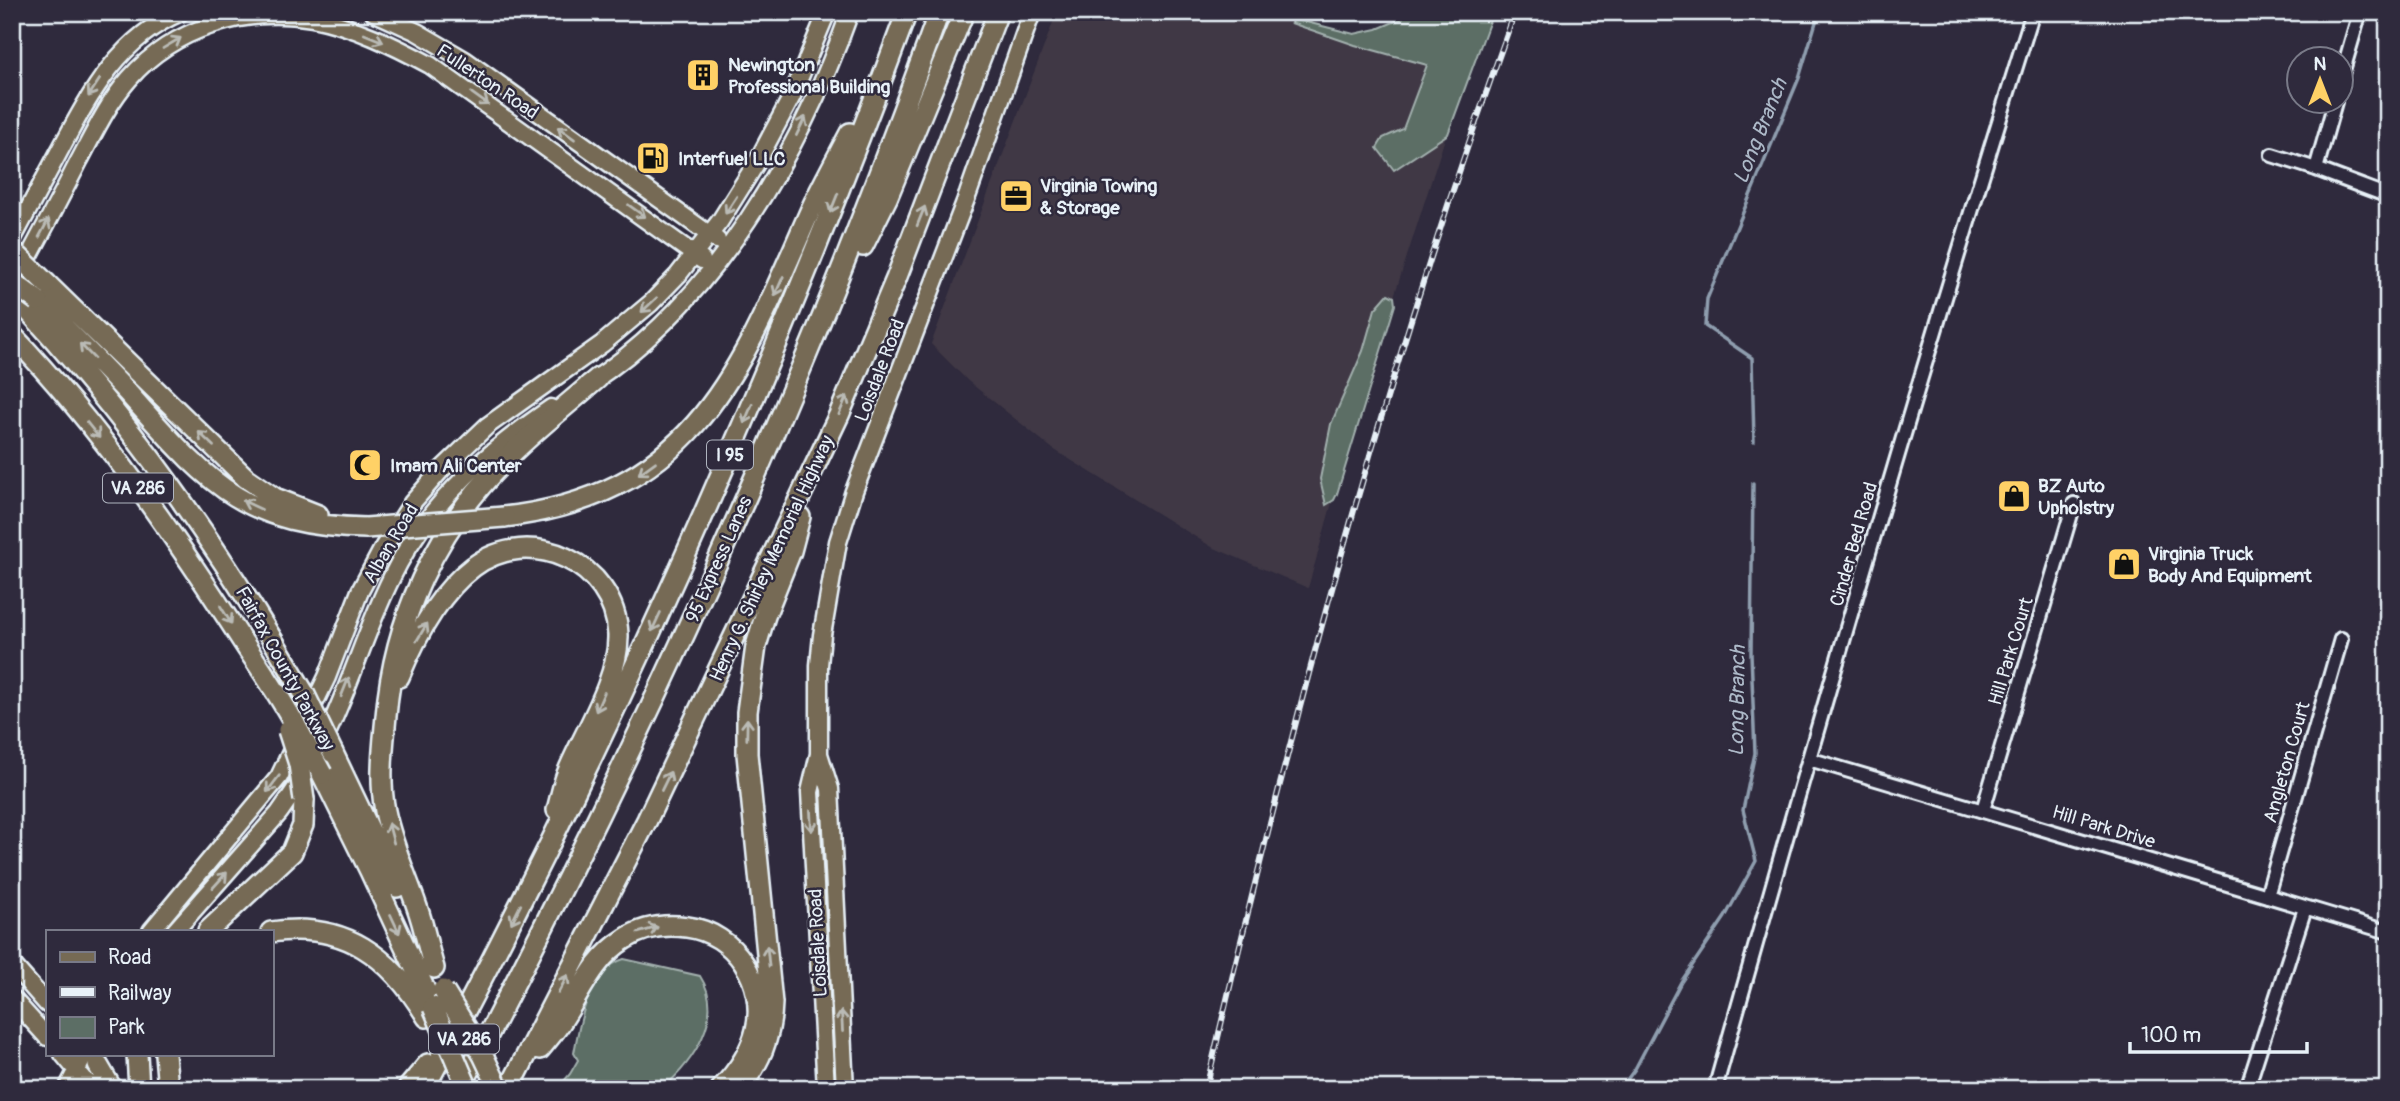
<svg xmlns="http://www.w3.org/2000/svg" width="2400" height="1101" font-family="Pangolin,sans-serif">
	<rect width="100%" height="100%" fill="#2f2a3d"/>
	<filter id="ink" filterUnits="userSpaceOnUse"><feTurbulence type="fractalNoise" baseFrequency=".0143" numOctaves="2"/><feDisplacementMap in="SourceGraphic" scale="14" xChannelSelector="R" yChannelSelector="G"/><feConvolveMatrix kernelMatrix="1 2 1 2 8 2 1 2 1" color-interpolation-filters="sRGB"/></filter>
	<g filter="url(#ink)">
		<path fill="#403945" d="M 1057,12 L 1283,12 L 1466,73 L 1362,396 L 1308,588 L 1212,547 L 1053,449 L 968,381 L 931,344 Z"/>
		<path fill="#5c6e65" stroke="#a2b0ae" stroke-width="2" d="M 1402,12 L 1493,12 L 1448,134 L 1394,170 L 1377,148 L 1383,138 L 1403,129 L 1427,65 L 1355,45 L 1291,23 L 1294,19 L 1354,34 L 1377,29 L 1401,19 Z
			M 1388,294 L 1394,297 L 1395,305 L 1337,494 L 1334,500 L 1326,505 L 1320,479 L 1331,424 L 1363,351 L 1375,309 Z
			M 624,959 L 700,976 C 726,1016 693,1062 662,1089 L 557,1089 L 570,1074 L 578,1060 L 574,1053 C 580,1021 588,970 624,959 Z"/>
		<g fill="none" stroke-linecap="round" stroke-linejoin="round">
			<path stroke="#8f9eaf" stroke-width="3.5" d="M 1754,442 L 1752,358 L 1705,326 L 1707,299 L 1799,78 L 1819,12
				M 1620,1089 L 1635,1069 L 1681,982 L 1725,917 L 1756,861 L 1743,810 L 1755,753 L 1751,653 L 1753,483"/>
			<g stroke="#e8f1f8" stroke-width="18">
				<path id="minor" d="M 2382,12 L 2388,14
					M 2340,81 L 2360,12
					M 2272,155 L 2316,169 L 2388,196
					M 2316,169 L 2335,102
					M 1809,759 L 2388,932
					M 1983,810 L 2074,504
					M 2267,896 L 2341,639
					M 1715,1089 C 1816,729 1921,369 2033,12
					M 2247,1089 L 2305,908"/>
			</g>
			<g stroke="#e8f1f8" stroke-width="21">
				<path id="major" d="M 373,12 L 417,32 L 465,60 L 717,240
					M 12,240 C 28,210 44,180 60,150 C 90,94 119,38 181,12
					M 12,288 C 35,246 57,204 79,161 C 94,133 108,103 129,79 C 173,28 246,6 312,18 C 354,26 393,45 430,65 L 702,260
					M 588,384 C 715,302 800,152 850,12
					M 819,754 L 830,789 L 845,1089
					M 151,931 L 279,777 L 327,677 L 360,591 L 384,546 L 412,503 L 441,470 L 487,426 L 602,344 L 651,303 L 678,275 L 720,221 L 757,162 L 792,96 L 827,12
					M 175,931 L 279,813 C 293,793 308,772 319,750 C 350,690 367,623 399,563 C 434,498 491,449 551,408
					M 12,964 L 47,1004
					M 12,998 L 47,1037
					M 63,1054 L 89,1085
					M 67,1089 L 85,1054
					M 826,1089 L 810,792 L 819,754 L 819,665 L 822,635 L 838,542 L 854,491 L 968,194 L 1032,12"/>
			</g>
			<g stroke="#e8f1f8" stroke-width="24">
				<path id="highway" d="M 863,246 L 887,198 L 964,12
					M 47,284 L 246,478 L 275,498 L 318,515
					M 12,293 C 129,418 219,546 304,693
					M 38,301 C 68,331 98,361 127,392 C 206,479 240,526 366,528
					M 12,335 C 101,428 174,535 243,642 C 260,668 277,692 292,719
					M 504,517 C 698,495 742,365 811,209 C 823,183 837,158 850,133
					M 399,677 C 415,638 439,593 473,567 C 530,524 615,563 618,635 C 619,679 586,729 569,769 C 563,782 561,796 557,810
					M 333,753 L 397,887
					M 322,774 L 370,871 L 433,1007
					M 208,931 L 292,852 L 303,825 L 304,800
					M 271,932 C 345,921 390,956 427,1017
					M 434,968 C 428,948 424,926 417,907 C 406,875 392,845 385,811 C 379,779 383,749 386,716 C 394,620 435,531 503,462 C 532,432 566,406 598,378
					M 540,1049 C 548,1039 557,1029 563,1019 C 582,990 594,958 625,939 C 643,927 665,924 687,927 C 735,933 767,983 756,1030 C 751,1052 737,1072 721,1089
					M 137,1054 L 139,1089
					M 165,1054 L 168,1089
					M 98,1065 L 112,1089
					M 89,1085 L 92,1089
					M 407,1089 L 428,1064
					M 424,1089 C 610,741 770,382 907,12
					M 460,1089 C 584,853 700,612 802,366 C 851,249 896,131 939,12
					M 509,1089 L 647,820 L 839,415 L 896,279 L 998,12
					M 739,1089 C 760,1063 771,1037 772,1003 L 747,754 L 747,712 L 756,646 L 765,616 L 791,551 L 800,517"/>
			</g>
			<use href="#minor" stroke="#2f2a3d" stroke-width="12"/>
			<use href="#major" stroke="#766a54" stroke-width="16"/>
			<use href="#highway" stroke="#766a54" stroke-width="19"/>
			<g stroke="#e8f1f8" stroke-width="6">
				<path id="rail" d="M 1206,1089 C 1290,725 1387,363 1515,12"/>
			</g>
			<use href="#rail" stroke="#2f2a3d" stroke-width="3.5" stroke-dasharray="10" stroke-linecap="butt"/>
			<g stroke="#e8f1f8" stroke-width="24" stroke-linecap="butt">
				<path id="highway-bridge" d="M 12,250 L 47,284
					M 12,282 L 38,301
					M 366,528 L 504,517
					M 304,693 L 333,753
					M 296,726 L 322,774
					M 288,730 L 299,764 L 304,800
					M 443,990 L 483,1055 L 499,1089
					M 433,1007 L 468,1089"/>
			</g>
			<use href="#highway-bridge" stroke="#766a54" stroke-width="19"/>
		</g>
		<defs><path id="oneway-shaft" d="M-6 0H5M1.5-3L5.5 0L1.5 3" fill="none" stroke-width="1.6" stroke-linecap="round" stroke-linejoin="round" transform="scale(1.75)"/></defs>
		<g stroke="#babbb6">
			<use href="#oneway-shaft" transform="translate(374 38) rotate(22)"/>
			<use href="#oneway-shaft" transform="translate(172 43) rotate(-31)"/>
			<use href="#oneway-shaft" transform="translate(94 88) rotate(123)"/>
			<use href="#oneway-shaft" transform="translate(480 99) rotate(36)"/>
			<use href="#oneway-shaft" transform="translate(801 126) rotate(-64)"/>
			<use href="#oneway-shaft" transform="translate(566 133) rotate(-144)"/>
			<use href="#oneway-shaft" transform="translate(834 203) rotate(112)"/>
			<use href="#oneway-shaft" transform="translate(731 205) rotate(123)"/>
			<use href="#oneway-shaft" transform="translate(637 211) rotate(36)"/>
			<use href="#oneway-shaft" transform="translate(921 216) rotate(-68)"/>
			<use href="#oneway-shaft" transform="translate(44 228) rotate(-62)"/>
			<use href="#oneway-shaft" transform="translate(779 286) rotate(114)"/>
			<use href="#oneway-shaft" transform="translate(649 305) rotate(137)"/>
			<use href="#oneway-shaft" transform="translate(87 351) rotate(-134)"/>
			<use href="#oneway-shaft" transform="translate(843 405) rotate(-67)"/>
			<use href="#oneway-shaft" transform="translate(748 414) rotate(113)"/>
			<use href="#oneway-shaft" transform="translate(93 430) rotate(51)"/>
			<use href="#oneway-shaft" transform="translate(206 439) rotate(-136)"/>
			<use href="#oneway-shaft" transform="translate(647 468) rotate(144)"/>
			<use href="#oneway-shaft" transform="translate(252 505) rotate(-155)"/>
			<use href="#oneway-shaft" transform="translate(226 615) rotate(58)"/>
			<use href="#oneway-shaft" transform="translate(656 622) rotate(115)"/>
			<use href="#oneway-shaft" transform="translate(422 632) rotate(-59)"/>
			<use href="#oneway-shaft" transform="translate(345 687) rotate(-68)"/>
			<use href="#oneway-shaft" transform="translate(600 702) rotate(114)"/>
			<use href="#oneway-shaft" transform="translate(747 729) rotate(-89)"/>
			<use href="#oneway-shaft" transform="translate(666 781) rotate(-64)"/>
			<use href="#oneway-shaft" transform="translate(273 784) rotate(127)"/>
			<use href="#oneway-shaft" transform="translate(811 821) rotate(87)"/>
			<use href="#oneway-shaft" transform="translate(391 833) rotate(-105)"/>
			<use href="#oneway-shaft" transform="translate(220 880) rotate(-48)"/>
			<use href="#oneway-shaft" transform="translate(516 914) rotate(117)"/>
			<use href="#oneway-shaft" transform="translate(395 924) rotate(65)"/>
			<use href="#oneway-shaft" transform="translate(648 930) rotate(-16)"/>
			<use href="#oneway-shaft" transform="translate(768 956) rotate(-96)"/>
			<use href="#oneway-shaft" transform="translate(563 984) rotate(-62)"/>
			<use href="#oneway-shaft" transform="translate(842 1021) rotate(-93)"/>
		</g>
	</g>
	<defs>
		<g id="building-square" transform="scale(1.75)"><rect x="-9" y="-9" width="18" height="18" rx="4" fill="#ffd166" stroke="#2f2a3d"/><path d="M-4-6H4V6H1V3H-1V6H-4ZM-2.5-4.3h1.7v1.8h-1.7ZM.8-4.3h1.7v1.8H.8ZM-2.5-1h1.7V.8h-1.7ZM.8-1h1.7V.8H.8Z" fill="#111"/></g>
		<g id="fuel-square" transform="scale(1.75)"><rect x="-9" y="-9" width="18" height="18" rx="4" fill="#ffd166" stroke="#2f2a3d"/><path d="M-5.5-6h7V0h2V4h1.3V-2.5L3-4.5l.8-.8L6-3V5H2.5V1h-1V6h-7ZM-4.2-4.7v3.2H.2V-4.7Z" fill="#111"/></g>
		<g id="office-square" transform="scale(1.75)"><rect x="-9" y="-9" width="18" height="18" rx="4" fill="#ffd166" stroke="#2f2a3d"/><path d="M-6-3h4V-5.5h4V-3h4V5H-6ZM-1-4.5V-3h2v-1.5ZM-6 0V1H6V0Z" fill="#111"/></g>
		<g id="mosque-square" transform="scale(1.75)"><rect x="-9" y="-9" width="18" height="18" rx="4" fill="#ffd166" stroke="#2f2a3d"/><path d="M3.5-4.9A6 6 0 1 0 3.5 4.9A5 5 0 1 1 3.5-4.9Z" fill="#111"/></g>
		<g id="shop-square" transform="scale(1.75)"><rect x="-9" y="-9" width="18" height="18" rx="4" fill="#ffd166" stroke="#2f2a3d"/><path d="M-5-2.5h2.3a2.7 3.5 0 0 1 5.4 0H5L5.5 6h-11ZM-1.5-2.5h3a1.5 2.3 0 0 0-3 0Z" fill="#111"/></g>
	</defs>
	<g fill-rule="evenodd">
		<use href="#building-square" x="703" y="75"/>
		<use href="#fuel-square" x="653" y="158"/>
		<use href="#office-square" x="1016" y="196"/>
		<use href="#mosque-square" x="365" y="465"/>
		<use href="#shop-square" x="2014" y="496"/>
		<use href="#shop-square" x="2124" y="564"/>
	</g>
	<g text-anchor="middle" stroke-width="5" stroke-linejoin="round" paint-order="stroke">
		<g fill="#2f2a3d" stroke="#b0b5c0" stroke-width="2">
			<rect x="707" y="440.5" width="46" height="29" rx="5"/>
			<rect x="103" y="473.5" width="70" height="29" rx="5"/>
			<rect x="429" y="1024.5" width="70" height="29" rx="5"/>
		</g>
		<g font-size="18" font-weight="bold" fill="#e8f1f8">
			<text x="730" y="461">I 95</text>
			<text x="138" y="494">VA 286</text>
			<text x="464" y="1045">VA 286</text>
		</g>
		<g font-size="19" font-weight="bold" fill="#e8f1f8" stroke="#2f2a3d" text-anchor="start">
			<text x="728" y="71">Newington<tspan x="728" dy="22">Professional Building</tspan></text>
			<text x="678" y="165">Interfuel LLC</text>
			<text x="1040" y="192">Virginia Towing<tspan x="1040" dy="22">&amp; Storage</tspan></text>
			<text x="390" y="472">Imam Ali Center</text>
			<text x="2038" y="492">BZ Auto<tspan x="2038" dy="22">Upholstry</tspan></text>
			<text x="2148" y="560">Virginia Truck<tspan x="2148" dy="22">Body And Equipment</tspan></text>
		</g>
		<g font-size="19" fill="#e8f1f8" stroke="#2f2a3d">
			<text transform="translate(488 81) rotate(34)" y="7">Fullerton Road</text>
			<text transform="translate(879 370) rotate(-69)" y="7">Loisdale Road</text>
			<text transform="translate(390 543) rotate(-59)" y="7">Alban Road</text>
			<text transform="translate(1853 544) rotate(-74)" y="7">Cinder Bed Road</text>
			<text transform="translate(771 558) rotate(-65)" y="7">Henry G. Shirley Memorial Highway</text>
			<text transform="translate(718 559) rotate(-66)" y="7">95 Express Lanes</text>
			<text transform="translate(2010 651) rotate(-73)" y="7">Hill Park Court</text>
			<text transform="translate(286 668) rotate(61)" y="7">Fairfax County Parkway</text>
			<text transform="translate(2286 762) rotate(-74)" y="7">Angleton Court</text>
			<text transform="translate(2104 826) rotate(17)" y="7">Hill Park Drive</text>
			<text transform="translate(817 943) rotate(-93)" y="7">Loisdale Road</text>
		</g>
		<g font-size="21" font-style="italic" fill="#adb9c8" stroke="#2f2a3d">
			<text transform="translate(1760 131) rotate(-68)" y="7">Long Branch</text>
			<text transform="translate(1737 701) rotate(-89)" y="7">Long Branch</text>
		</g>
	</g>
	<rect width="2400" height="1101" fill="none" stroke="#2f2a3d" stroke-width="42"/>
	<rect x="21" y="21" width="2358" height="1059" fill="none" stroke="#e8f1f8" stroke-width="2.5" filter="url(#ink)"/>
	<rect x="46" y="930" width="228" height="126" fill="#2f2a3d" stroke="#797a88" stroke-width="2"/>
	<rect x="60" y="952" width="35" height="10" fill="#766a54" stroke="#797a88" stroke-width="2"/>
	<text x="108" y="964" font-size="21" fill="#e8f1f8">Road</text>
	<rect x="60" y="987" width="35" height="10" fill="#e8f1f8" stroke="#797a88" stroke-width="2"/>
	<text x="108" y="1000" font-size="21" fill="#e8f1f8">Railway</text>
	<rect x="60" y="1017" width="35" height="21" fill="#5c6e65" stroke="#797a88" stroke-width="2"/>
	<text x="108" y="1034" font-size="21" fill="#e8f1f8">Park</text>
	<g transform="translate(2320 80)"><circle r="33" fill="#2f2a3d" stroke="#797a88" stroke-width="2"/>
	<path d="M0-5L12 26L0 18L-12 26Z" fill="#ffd166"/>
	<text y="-10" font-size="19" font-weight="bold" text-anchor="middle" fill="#e8f1f8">N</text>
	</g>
	<path d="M2130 1042v10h177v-10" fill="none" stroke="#e8f1f8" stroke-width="3.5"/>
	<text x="2141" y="1042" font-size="21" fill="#e8f1f8" stroke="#2f2a3d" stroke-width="5" paint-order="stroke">100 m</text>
</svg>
